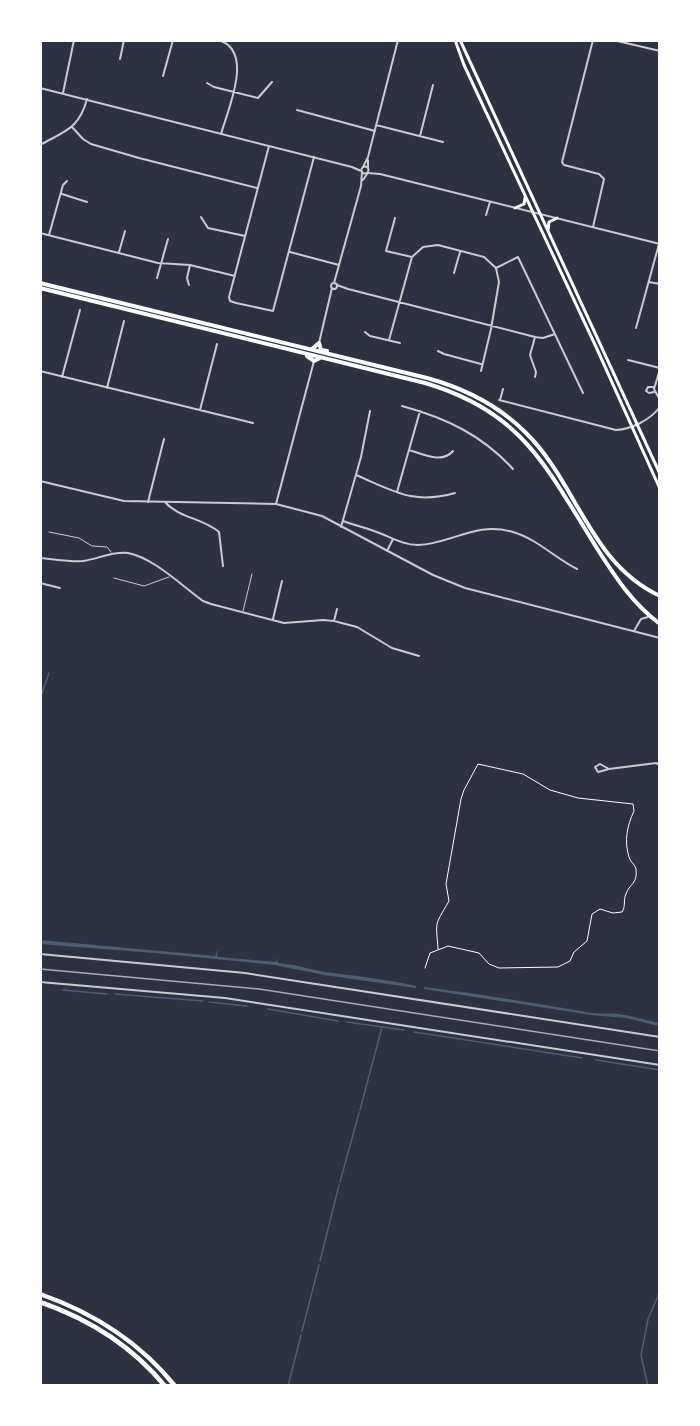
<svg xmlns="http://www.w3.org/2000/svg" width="700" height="1426" font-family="'Asap Condensed',sans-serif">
	<rect width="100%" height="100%" fill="#2d3142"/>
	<path fill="#4f5d75" d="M 40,940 L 215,956 L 218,949 L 217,956 L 219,957 L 276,962 L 277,958 L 278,963 C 296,964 314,971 333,973 C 360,976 388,980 416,986 L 416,988 L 324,975 L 275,965 L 155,953 L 51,945 L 41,944 Z
		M 424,987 C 480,994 536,1003 592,1013 C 601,1014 610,1013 619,1014 C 632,1016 646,1020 659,1023 L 659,1026 L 626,1018 L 591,1015 L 424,989 Z"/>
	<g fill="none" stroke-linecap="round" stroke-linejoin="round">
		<path stroke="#4f5d75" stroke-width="1.5" d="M 40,699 L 49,673
			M 63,990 L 107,994
			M 115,994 L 203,1001
			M 209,1002 L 247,1006
			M 268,1009 L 338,1021
			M 347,1022 L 404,1030
			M 414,1032 L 582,1058
			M 596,1060 L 660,1070
			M 360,1110 L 382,1027
			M 340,1182 L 359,1113
			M 320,1261 L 339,1185
			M 302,1331 L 319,1265
			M 288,1386 L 301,1335
			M 648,1386 L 641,1355 L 648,1319 L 660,1291"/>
		<path stroke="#fff" stroke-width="1" d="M 425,968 L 430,953 L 448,946 L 479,953 L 489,964 L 499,968 L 558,967 L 570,961 L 574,952 L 587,941 L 592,914 L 600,909 L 613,913 L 622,912 C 626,906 623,900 626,894 C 629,884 638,884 636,869 C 635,864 630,862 629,857 C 624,841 627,826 634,811 L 633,804 L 578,798 L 550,790 L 523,774 L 478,764 L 464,790 L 461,799 L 446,884 L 449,901 C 434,927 436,920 438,949"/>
		<path stroke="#caccd0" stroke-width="1" d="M 49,532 L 79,538 L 92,546 L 107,547 L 111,552
			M 114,578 L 144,586 L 169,577
			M 243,611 L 252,574"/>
		<path stroke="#caccd0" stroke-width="2" d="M 218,40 C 255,50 228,109 221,134
			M 613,40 L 660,51
			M 120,59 L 124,40
			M 163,76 L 173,40
			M 207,83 L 214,87 L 258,98 L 272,82
			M 63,93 L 74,40
			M 297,110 L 375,131
			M 376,125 L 443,142
			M 72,127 L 83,139 L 91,144 L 139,158 L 257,188
			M 420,136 L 433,85
			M 40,145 C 65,131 79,129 87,99
			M 269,146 L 229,297 L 230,301 L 236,303 L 273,311 L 314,157
			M 363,167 L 368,157 L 398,40
			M 368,168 L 368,160
			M 363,180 L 367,174
			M 62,194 L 87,202
			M 486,215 L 490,202
			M 201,217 L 208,228 L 245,236
			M 395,218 L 386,251 L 412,257
			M 593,227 L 604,179 L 599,174 L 564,165 L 562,162 L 593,40
			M 40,233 L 158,263 L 190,265 L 235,276
			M 49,235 L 63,185 L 67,181
			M 119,252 L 125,231
			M 290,252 L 339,265
			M 496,268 L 518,257 L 583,393
			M 454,273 L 460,252
			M 157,278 L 168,239
			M 649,282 L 660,284
			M331 286a3 3 0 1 1 6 0a3 3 0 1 1-6 0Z
			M 334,283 L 361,186 L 362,172
			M 189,285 L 187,278 L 190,265
			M 337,285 L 348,289 L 535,337 L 543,338 L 555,334
			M 636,328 L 659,244
			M 365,332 L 370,336 L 400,343
			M 535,337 L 530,355 L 536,372 L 535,377
			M 389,340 L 412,257 L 423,247 L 438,245 L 484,257 L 496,268 L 499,282 L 491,329 L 481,371
			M 319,343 L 332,288
			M 438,351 L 444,354 L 481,364
			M 628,360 L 660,368
			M 660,369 L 654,389 L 660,400
			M 40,371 L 253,423
			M 62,377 L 80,310
			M 654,387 L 648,387 L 646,391 L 649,393 L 654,392
			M 107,388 L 124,321
			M 499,400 L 616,430 C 632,429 650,420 660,407
			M 500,400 L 503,389
			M 402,406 C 446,418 482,435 513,469
			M 200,410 L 217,344
			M 409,450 C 423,454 442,464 453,451
			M 356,475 C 394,491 413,505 455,493
			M 397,492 L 420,411
			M 148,502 L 164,439
			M 165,502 C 179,518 203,518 219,532 L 223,566
			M 276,504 L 322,516 L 433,575 L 465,588 L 660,638
			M 343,521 C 353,525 364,527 374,531 C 389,536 402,545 418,545 C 452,544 475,521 513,532 C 537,539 555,558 577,569
			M 341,527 L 361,457 L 370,411
			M 387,551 L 393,539
			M 40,558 C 54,559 69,562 83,561 C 98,559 112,551 128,553 C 154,558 182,586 203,601 L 211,604 L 284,623 L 323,620 L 334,621 L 357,627 L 392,648 L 419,656
			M 40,583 L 60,588
			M 273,619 L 282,581
			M 334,621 L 337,609
			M 634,631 L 641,619 L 648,617
			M 609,769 L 598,772 L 595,767 L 600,764 L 609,769 L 656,763 L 660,765
			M 40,982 L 225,998 L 660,1065"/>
		<path stroke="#caccd0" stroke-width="2" d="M 40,88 L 352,167 L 361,171
			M361.5 170a3.5 3.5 0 1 1 7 0a3.5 3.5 0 1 1-7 0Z
			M 368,173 L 380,174 L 660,244
			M 40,481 L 124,501 L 276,504 L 314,361
			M 40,954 L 245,973 L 660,1037"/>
		<path stroke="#fff" stroke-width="3" d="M 455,40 L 464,65 L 597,349 L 660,489
			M 460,40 L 660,474
			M 515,208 L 524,204 L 525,198
			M 548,230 L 549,222 L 557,218"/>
		<path stroke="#fff" stroke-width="4" d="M 40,283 L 427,378 C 463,388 498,405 525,432 C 577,482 589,563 660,596
			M 40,288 L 425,383 C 524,412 547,469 598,550 C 616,578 633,604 660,624
			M 312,349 L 319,343 L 321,350 L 327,351
			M 307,356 L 314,361 L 320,358"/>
		<path stroke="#fff" stroke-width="4.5" d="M 40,1294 C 94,1313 139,1341 175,1386
			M 40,1302 C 89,1319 132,1346 165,1386"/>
		<path stroke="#abadb3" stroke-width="1.5" d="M 40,969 L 259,989 L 660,1051"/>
	</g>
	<rect width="700" height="1426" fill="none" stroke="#ffffff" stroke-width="84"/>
</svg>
